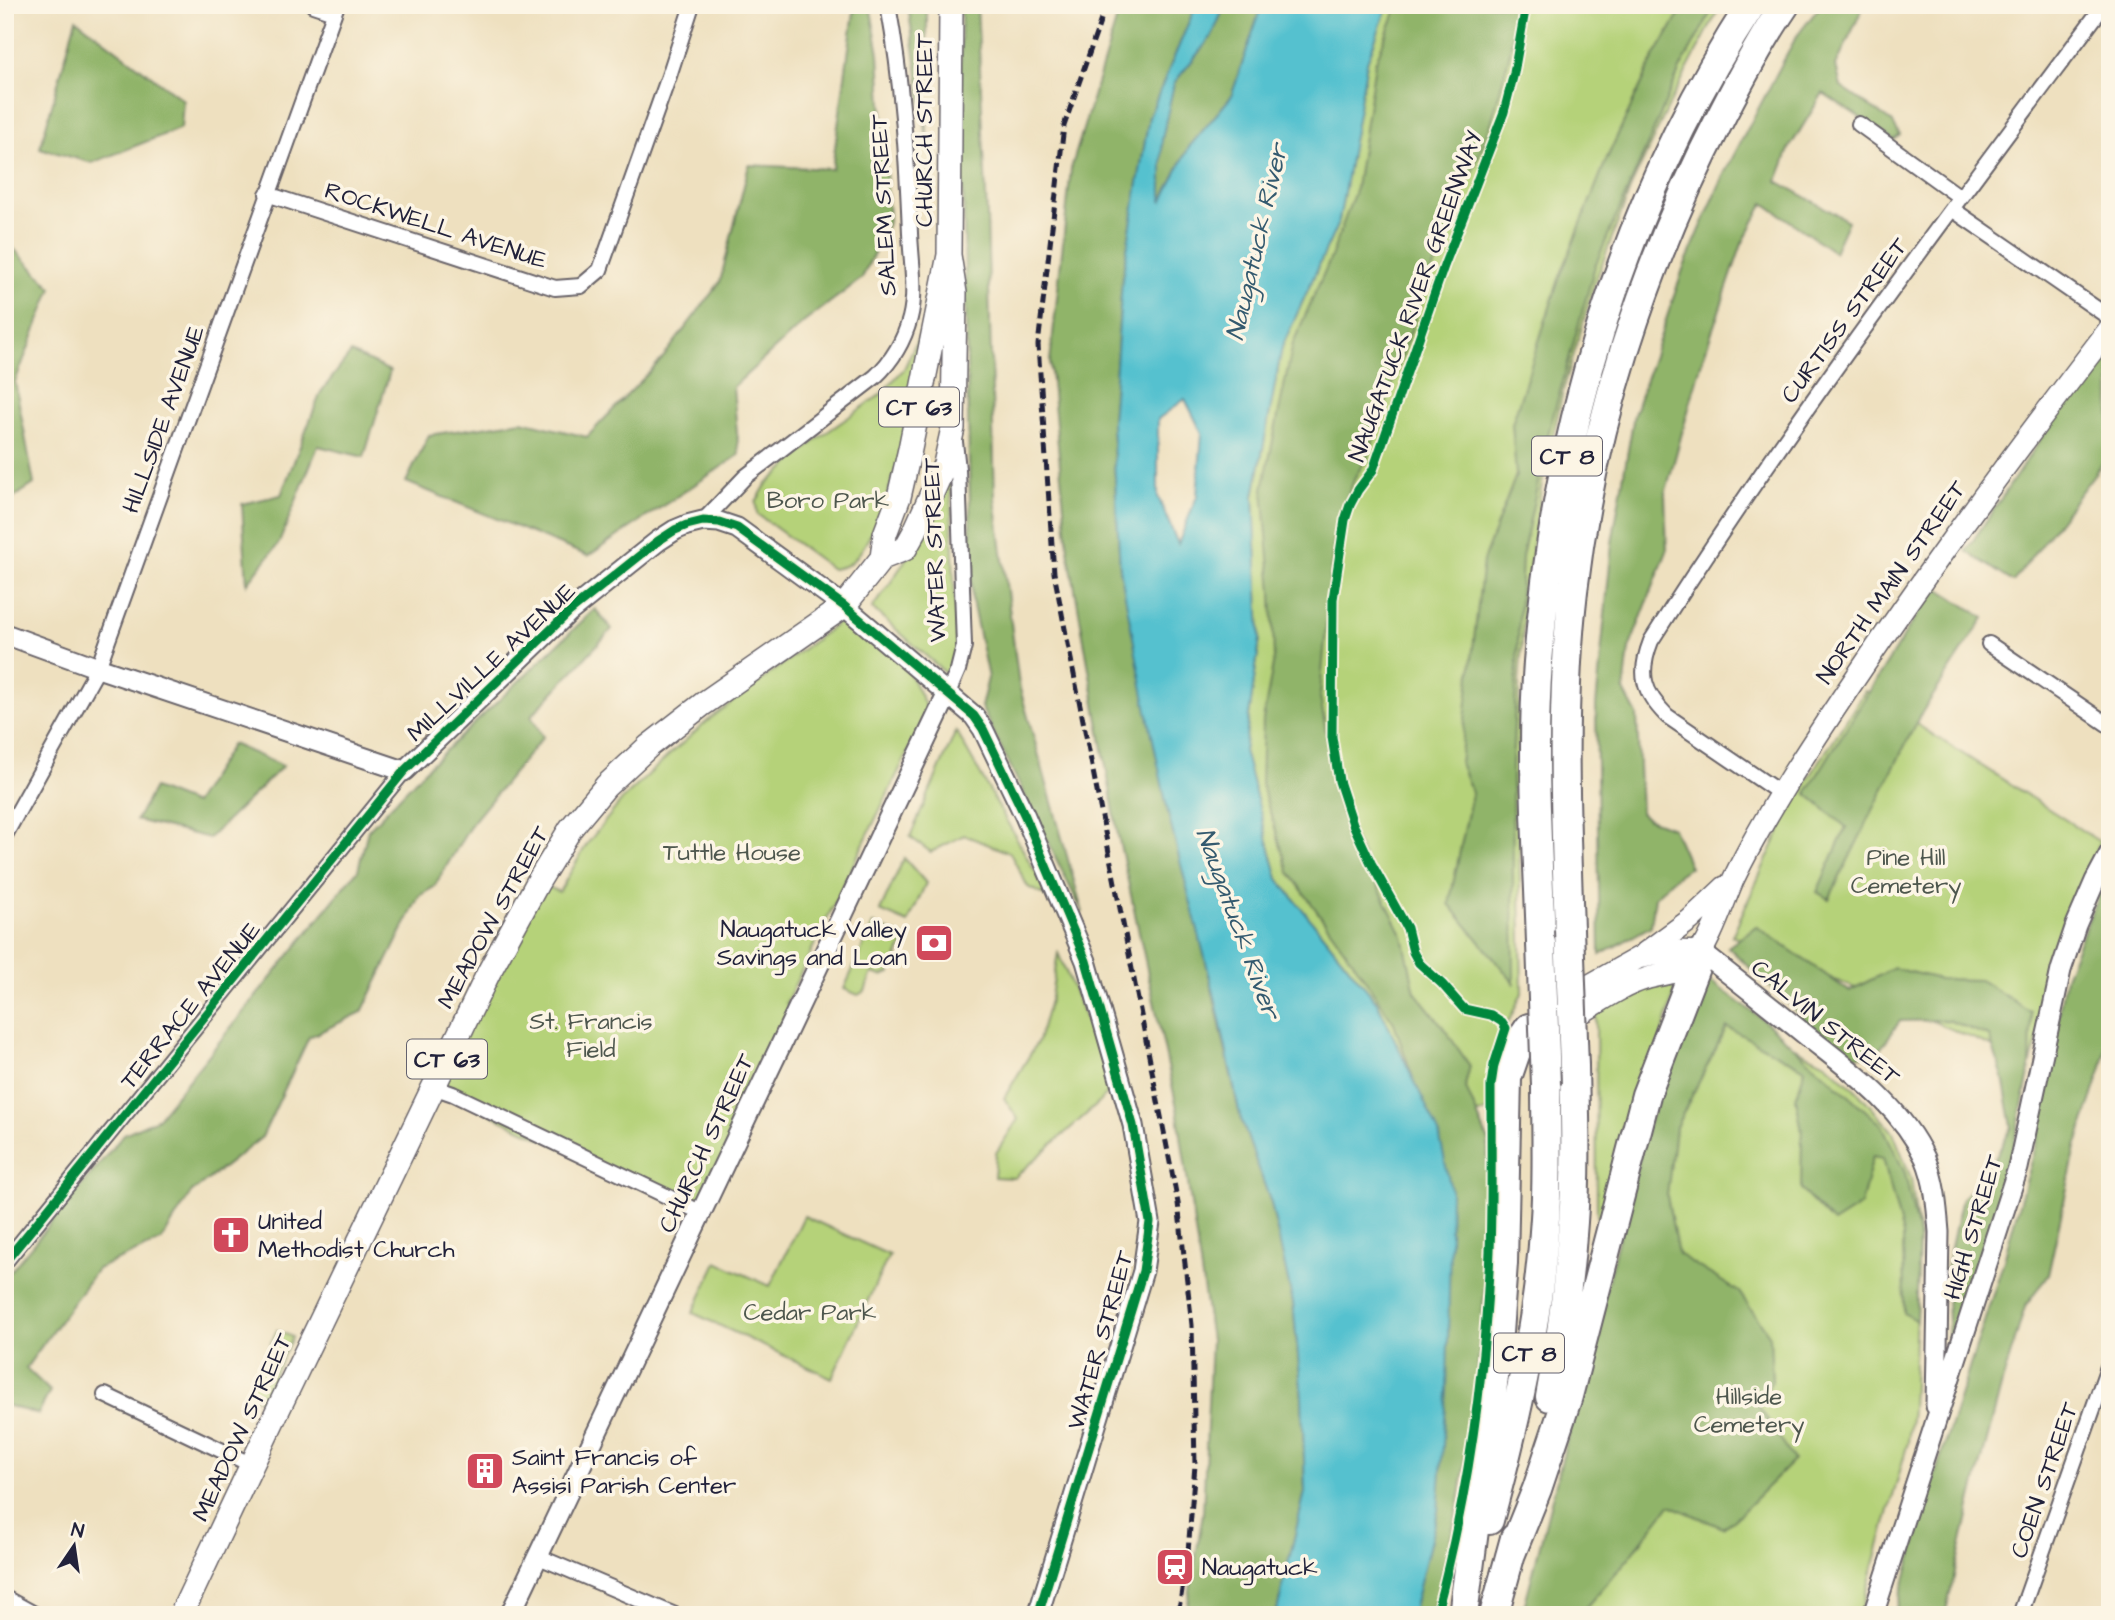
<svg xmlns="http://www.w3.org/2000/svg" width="2115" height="1620" font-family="'Architects Daughter',sans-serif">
	<rect width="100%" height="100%" fill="#fcf5e5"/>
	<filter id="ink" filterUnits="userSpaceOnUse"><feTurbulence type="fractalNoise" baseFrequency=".0143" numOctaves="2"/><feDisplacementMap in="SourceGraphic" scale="14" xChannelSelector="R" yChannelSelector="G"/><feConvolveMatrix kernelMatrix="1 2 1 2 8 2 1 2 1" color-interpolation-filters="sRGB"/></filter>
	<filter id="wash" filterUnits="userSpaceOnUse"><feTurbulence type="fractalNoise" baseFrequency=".00686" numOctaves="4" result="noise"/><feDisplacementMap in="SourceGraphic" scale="28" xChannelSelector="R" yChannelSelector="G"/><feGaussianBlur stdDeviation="1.57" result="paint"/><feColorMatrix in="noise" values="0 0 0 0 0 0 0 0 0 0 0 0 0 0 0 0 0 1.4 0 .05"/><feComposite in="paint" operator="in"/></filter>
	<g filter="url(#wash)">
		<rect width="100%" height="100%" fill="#eee0bf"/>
		<path fill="#b5d279" stroke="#6c7a5a" stroke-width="2" d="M 1388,5 L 1721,5 L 1672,99 L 1633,182 L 1595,282 L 1563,391 L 1541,488 L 1525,600 L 1519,682 L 1518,784 L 1522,993 L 1491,1059 L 1488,1111 L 1461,1120 L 1427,1108 L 1377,1002 L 1278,879 L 1244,751 L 1260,639 L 1254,496 L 1282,347 L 1339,221 L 1367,62 Z
			M 925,322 C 923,343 922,365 918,386 C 911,422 878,548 847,565 C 843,567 836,568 832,569 L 757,514 L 756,502 L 766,485 L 816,440 L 880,395 L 904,369 Z
			M 950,474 L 957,659 L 950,677 L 872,608 C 904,567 929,522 950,474 Z
			M 847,616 L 905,664 L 928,711 L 786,1003 L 803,1012 L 703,1215 L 433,1087 L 538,882 L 559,892 L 587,844 L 622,800 L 668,756 L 711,718 Z
			M 1865,691 L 2100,842 L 2076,894 L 2031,1063 L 1732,936 L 1791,806 Z
			M 956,731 L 1050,898 L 1028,887 L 1010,853 L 964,835 L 931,852 L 910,837 Z
			M 904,858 L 926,883 L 908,923 L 880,911 Z
			M 873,924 L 906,938 L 890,973 L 882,976 L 872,973 L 865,991 L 858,995 L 844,989 Z
			M 1058,953 L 1102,1057 L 1111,1088 L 1100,1102 L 1014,1178 L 994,1177 L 996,1153 L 1018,1119 L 1004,1098 L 1038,1041 L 1051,997 Z
			M 1667,981 L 1677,985 L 1603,1228 L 1597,1218 L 1596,1014 L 1632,991 Z
			M 1698,1002 L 1826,1063 L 1860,1094 L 1893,1132 L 1911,1178 L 1919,1239 L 1912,1410 L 1908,1442 L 1860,1615 L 1527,1615 Z
			M 804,1216 L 889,1255 L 832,1378 L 693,1313 L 717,1262 L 770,1286 Z
			M 277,1330 L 292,1337 L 262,1401 L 247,1395 Z"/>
		<path fill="#90b469" stroke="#596b52" stroke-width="2" d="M 855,5 L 870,5 L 879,54 L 889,221 L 862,278 L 803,323 L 733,387 L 739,455 L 588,556 L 406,482 L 429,435 L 522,421 L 587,437 L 661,360 L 720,282 L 749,165 L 832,169 Z
			M 908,5 L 927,5 L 927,139 Z
			M 961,5 L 977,5 L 987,216 L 995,498 L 1019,685 L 1083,913 L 981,707 L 988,678 L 972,601 L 963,180 L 961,168 Z
			M 1121,5 L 1196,5 L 1149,117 L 1122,279 L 1112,423 L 1120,569 L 1240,1116 L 1271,1203 L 1293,1303 L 1302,1397 L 1305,1492 L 1276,1615 L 1186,1615 L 1203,1513 L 1211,1340 L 1177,1108 L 1118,835 L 1068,549 L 1050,362 L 1071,169 Z
			M 1225,5 L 1262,5 L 1231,97 L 1189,147 L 1161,203 L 1162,139 L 1174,83 L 1212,36 Z
			M 1398,5 L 1518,5 L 1509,57 L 1490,128 L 1427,284 L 1367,459 L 1356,475 L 1335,529 L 1320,696 L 1338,801 L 1341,812 L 1403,936 L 1415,992 L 1441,1024 L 1470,1066 L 1465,1086 L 1488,1140 L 1485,1285 L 1477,1378 L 1459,1503 L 1433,1615 L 1412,1615 L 1438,1511 L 1439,1154 L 1394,1023 L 1352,960 L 1289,872 L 1261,784 L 1263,720 L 1274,659 L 1272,592 L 1263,489 L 1293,343 L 1331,257 L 1356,188 L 1375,63 Z
			M 1685,5 L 1715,5 L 1680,69 L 1595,266 L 1549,431 L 1522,557 L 1512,767 L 1514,983 L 1449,904 L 1472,793 L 1460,763 L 1483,561 L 1516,475 L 1512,424 L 1559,279 L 1607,158 L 1655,55 Z
			M 1821,5 L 1864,5 L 1836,66 L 1841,87 L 1892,122 L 1900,135 L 1894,140 L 1823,93 L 1790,147 L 1777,181 L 1848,221 L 1834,252 L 1764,203 L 1742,244 L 1702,361 L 1665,494 L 1667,551 L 1629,649 L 1624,691 L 1637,715 L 1641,814 L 1646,818 L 1673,828 L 1690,867 L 1674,878 L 1655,897 L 1651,926 L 1600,955 L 1596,706 L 1612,543 L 1634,415 L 1683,269 L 1724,174 L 1796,37 Z
			M 76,19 L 183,100 L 181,128 L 92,163 L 40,148 Z
			M 10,245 L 52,288 L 15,382 L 34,484 L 5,503 L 5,258 Z
			M 2110,351 L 2110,453 L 2013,582 L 1966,551 L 2058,413 Z
			M 351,353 L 390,371 L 364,457 L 318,446 L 279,543 L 247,584 L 242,504 L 281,495 L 321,392 Z
			M 1935,586 L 1984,618 L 1919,717 L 1829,899 L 1817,892 L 1846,827 L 1806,793 Z
			M 595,609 L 612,629 L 531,716 L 543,737 L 472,823 L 434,887 L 419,896 L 362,1012 L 309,1037 L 262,1137 L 191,1193 L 161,1241 L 97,1269 L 26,1368 L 50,1391 L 38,1414 L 5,1405 L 5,1278 L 124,1134 L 157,1119 L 358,870 L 368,830 L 425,770 Z
			M 232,744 L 283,766 L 209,838 L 136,820 L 154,788 L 194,804 Z
			M 2110,867 L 2110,1024 L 2102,1067 L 2076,1147 L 2048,1275 L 2025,1307 L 2002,1383 L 1974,1490 L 1945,1615 L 1895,1615 L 1933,1481 L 2003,1263 L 2041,1124 L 2065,977 Z
			M 1756,926 L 1849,991 L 1894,968 L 1939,979 L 1980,980 L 2031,1012 L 2030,1069 L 2005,1186 L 1949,1350 L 1946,1269 L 1962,1198 L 1985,1176 L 2012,1127 L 2003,1077 L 1989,1036 L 1948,1020 L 1900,1021 L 1876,1055 L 1857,1056 L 1807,1022 L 1728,947 Z
			M 1706,978 L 1761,1018 L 1882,1125 L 1905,1173 L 1919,1239 L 1916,1321 L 1904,1313 L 1903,1235 L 1883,1158 L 1873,1156 L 1861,1205 L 1833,1223 L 1801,1190 L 1802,1132 L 1796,1098 L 1805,1069 L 1727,1027 L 1675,1129 L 1667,1196 L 1678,1254 L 1739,1292 L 1770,1336 L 1772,1380 L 1759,1407 L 1794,1460 L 1741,1513 L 1723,1528 L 1670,1505 L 1628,1559 L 1579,1615 L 1522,1615 L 1647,1128 Z"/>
		<path fill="#55c1cf" stroke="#3c7285" stroke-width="2" fill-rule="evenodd" d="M 1196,5 L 1225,5 L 1212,36 L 1174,83 L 1162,139 L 1162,202 L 1189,147 L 1231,97 L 1262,5 L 1388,5 L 1367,62 L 1339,221 L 1282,347 L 1254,496 L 1260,639 L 1244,751 L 1278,879 L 1377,1002 L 1439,1133 L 1451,1190 L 1447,1393 L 1438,1511 L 1412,1615 L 1276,1615 L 1305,1492 L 1302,1397 L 1293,1303 L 1271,1203 L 1240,1116 L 1216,1001 L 1169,818 L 1145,701 L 1120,569 L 1112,423 L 1122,279 L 1149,117 ZM 1185,399 L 1202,433 L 1197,496 L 1178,544 L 1158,497 L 1158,419 Z"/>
	</g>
	<g filter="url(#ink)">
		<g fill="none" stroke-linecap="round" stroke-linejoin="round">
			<g stroke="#696469" stroke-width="18">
				<path id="minor" d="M 313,5 L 334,12
					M 1859,124 L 1960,197
					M 267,194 L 555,288 L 581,286 L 600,270 L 669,76 L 692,5
					M 1952,209 L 2110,318
					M 703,521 L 745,477 L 875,377 C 892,361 904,341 910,318 C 917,291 911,261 910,233 C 907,157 902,81 888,5
					M 1989,644 L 2110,726
					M 948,693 L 958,670 L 964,646 L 958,469 L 955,442
					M 1780,793 L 1667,716 C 1643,692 1638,674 1651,641 C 1790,421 1948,214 2104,5
					M 5,835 L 98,668 L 337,5
					M 433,1087 L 453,1094 L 702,1213
					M 5,1262 L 404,771
					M 105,1395 L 252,1465
					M 539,1557 L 675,1615
					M 5,1598 L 36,1615
					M 2020,1615 L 2110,1361"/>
			</g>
			<g stroke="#696469" stroke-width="23">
				<path id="tertiary" d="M 5,634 L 98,668 L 404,771 L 569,612 L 658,541 L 675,530 L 687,525 L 703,521 L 719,522 L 737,528 L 844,606 L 974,716 L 983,729 L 1025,816 L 1086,961 L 1133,1125 L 1150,1222 L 1143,1271 L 1038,1615
					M 1701,952 C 1737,980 1772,1008 1807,1036 C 1851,1071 1900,1105 1925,1158 C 1935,1181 1937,1207 1939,1232 L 1936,1406
					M 510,1615 L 948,693
					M 1873,1615 L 2018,1168 L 2061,970 L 2076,925 L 2095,881 L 2110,853"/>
			</g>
			<g stroke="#696469" stroke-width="24">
				<path id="secondary" d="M 1645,953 L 1690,920 L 1725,887
					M 1560,1002 L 1638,958 L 1676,951 L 1701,952
					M 1561,1024 C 1590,1010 1615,988 1645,979 C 1663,973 1680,975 1694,961 C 1710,944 1723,903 1733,880 C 1749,847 1771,809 1790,778 C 1889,622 1998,474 2110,328"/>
			</g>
			<g stroke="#696469" stroke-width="26">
				<path id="primary" d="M 882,558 L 885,534 L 899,497 L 910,449 L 949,255 L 951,5
					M 181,1615 L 275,1416 L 489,972 L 538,882 L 571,828 L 606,786 L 649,746 L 703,704 L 844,606 L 882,558 L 905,549 L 915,531 L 945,464 L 953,428 L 955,293 L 949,255"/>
			</g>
			<g stroke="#696469" stroke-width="32">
				<path id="motorway" d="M 1569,929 C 1565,816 1560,703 1573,591 C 1592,425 1645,263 1722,115 C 1741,78 1761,40 1785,5
					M 1541,943 C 1538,850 1531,755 1538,662 C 1555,431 1624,200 1751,5
					M 1550,1397 C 1561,1339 1569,1281 1573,1222 C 1577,1170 1575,1118 1574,1066
					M 1489,1520 C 1516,1421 1539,1321 1545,1218 C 1548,1174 1546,1129 1546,1085
					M 1510,1556 L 1537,1489 L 1568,1396 L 1646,1095 L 1701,952
					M 1463,1615 L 1496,1361 L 1503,1263 L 1507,1078 L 1519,1043 L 1529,1028
					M 1494,1615 L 1515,1538"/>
			</g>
			<use href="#minor" stroke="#fff" stroke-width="14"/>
			<use href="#tertiary" stroke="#fff" stroke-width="19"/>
			<use href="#secondary" stroke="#fff" stroke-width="21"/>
			<use href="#primary" stroke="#fff" stroke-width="23"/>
			<use href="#motorway" stroke="#fff" stroke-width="28"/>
			<path stroke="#22223b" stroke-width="5" stroke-dasharray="10 5" stroke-linecap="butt" d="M 1106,5 L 1064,126 L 1038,345 L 1054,573 L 1178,1203 L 1192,1325 L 1195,1465 L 1188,1552 L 1178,1615"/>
			<g stroke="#696469" stroke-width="32" stroke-linecap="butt">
				<path id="motorway-bridge" d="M 1569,929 L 1574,1066
					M 1541,943 L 1546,1085"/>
			</g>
			<use href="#motorway-bridge" stroke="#fff" stroke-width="28"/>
			<g stroke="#fcf5e5" stroke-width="13">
				<path id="cycleway" d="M 5,1262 L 404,771 L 569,612 L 658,541 L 675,530 L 687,525 L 703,521 L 719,522 L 737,528 L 844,606 L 974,716 L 983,729 L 1025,816 L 1086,961 L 1133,1125 L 1150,1222 L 1143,1271 L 1038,1615
					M 1436,1615 C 1468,1497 1485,1373 1490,1251 C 1492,1195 1491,1140 1491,1085 L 1494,1065 L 1506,1028 L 1502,1022 L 1491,1015 L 1464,1009 L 1442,984 L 1419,963 L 1413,952 L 1407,928 L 1371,863 L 1353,824 L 1339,781 L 1332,737 L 1333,599 L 1345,520 L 1350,505 L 1358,490 L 1373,470 L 1444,266 L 1504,112 L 1514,73 L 1526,5"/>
			</g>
			<use href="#cycleway" stroke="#00873e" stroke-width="9"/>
		</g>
	</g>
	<defs>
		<g id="bank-square" transform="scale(2.0125)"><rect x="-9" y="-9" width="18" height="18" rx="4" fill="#d1495b" stroke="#fcf5e5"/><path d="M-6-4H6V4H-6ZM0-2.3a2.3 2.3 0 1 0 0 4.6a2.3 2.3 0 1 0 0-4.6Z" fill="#fff"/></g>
		<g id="church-square" transform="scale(2.0125)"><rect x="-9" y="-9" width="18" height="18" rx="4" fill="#d1495b" stroke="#fcf5e5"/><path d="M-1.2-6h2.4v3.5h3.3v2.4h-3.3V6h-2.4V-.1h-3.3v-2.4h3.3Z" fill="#fff"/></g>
		<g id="building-square" transform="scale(2.0125)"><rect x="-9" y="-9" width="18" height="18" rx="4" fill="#d1495b" stroke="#fcf5e5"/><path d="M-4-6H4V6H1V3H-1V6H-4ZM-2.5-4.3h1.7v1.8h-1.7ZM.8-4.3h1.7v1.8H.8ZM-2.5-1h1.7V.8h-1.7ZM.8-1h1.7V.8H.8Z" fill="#fff"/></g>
		<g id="station-square" transform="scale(2.0125)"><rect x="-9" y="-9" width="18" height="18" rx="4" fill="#d1495b" stroke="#fcf5e5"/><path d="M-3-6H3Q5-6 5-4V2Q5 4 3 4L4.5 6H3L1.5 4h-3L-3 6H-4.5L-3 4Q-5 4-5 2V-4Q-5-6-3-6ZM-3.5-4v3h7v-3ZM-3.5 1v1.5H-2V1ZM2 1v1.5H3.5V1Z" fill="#fff"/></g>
	</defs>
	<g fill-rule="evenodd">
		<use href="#bank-square" x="934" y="943"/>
		<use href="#church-square" x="231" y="1235"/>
		<use href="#building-square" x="485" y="1471"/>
		<use href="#station-square" x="1175" y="1567"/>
	</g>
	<g text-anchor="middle" stroke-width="7" stroke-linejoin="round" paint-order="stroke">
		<g fill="#fcf5e5" stroke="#63616e" stroke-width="2">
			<rect x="879" y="387.5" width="80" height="39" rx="5"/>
			<rect x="1532" y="436.5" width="70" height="39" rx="5"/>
			<rect x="407" y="1039.5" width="80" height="39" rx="5"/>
			<rect x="1494" y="1333.5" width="70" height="39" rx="5"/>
		</g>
		<g font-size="23" font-weight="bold" fill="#22223b">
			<text x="919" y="415">CT 63</text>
			<text x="1567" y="464">CT 8</text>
			<text x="447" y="1067">CT 63</text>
			<text x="1529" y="1361">CT 8</text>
		</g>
		<g font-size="24" fill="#22223b" stroke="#fcf5e5">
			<text transform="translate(924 130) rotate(-90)" y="8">CHURCH STREET</text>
			<text transform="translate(883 205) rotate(-93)" y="8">SALEM STREET</text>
			<text transform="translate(436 225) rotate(18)" y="8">ROCKWELL AVENUE</text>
			<text transform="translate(1415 296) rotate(-70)" y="8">NAUGATUCK RIVER GREENWAY</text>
			<text transform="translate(1844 320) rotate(-54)" y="8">CURTISS STREET</text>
			<text transform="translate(163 419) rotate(-70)" y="8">HILLSIDE AVENUE</text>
			<text transform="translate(934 550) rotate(-92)" y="8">WATER STREET</text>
			<text transform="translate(1891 582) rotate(-55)" y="8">NORTH MAIN STREET</text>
			<text transform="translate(491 662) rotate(-43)" y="8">MILLVILLE AVENUE</text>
			<text transform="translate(493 917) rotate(-61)" y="8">MEADOW STREET</text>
			<text transform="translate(190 1005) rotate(-51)" y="8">TERRACE AVENUE</text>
			<text transform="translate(1826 1022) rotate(39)" y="8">CALVIN STREET</text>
			<text transform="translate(706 1143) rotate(-65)" y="8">CHURCH STREET</text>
			<text transform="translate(1973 1227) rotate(-73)" y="8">HIGH STREET</text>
			<text transform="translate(1100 1340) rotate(-74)" y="8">WATER STREET</text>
			<text transform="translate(242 1427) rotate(-65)" y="8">MEADOW STREET</text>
			<text transform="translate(2044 1480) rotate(-71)" y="8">COEN STREET</text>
		</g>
		<g font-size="24" fill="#4e574e" stroke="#fcf5e5">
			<text x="828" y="508">Boro Park</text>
			<text x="732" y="860">Tuttle House</text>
			<text x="1906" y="865">Pine Hill<tspan x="1906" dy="28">Cemetery</tspan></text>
			<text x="591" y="1029">St. Francis<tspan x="591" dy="28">Field</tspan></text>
			<text x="810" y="1320">Cedar Park</text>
			<text x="1749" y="1404">Hillside<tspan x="1749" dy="28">Cemetery</tspan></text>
		</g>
		<g font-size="24" fill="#22223b" stroke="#fcf5e5" text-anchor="start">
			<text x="907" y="937" text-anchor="end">Naugatuck Valley<tspan x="907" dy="28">Savings and Loan</tspan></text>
			<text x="258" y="1229">United<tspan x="258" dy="28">Methodist Church</tspan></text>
			<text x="512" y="1465">Saint Francis of<tspan x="512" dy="28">Assisi Parish Center</tspan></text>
			<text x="1202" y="1575">Naugatuck</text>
		</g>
		<g font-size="26" font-style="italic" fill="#345a6f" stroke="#fcf5e5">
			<text transform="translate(1256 242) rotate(-77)" y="9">Naugatuck River</text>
			<text transform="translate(1239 923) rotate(70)" y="9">Naugatuck River</text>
		</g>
	</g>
	<rect width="2115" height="1620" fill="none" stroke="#fcf5e5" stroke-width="28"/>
	<g transform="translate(74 1546) rotate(13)" stroke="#fcf5e5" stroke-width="5" paint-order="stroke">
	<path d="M0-5L12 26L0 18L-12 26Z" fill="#22223b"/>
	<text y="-10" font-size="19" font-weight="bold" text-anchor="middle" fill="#22223b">N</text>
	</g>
</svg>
